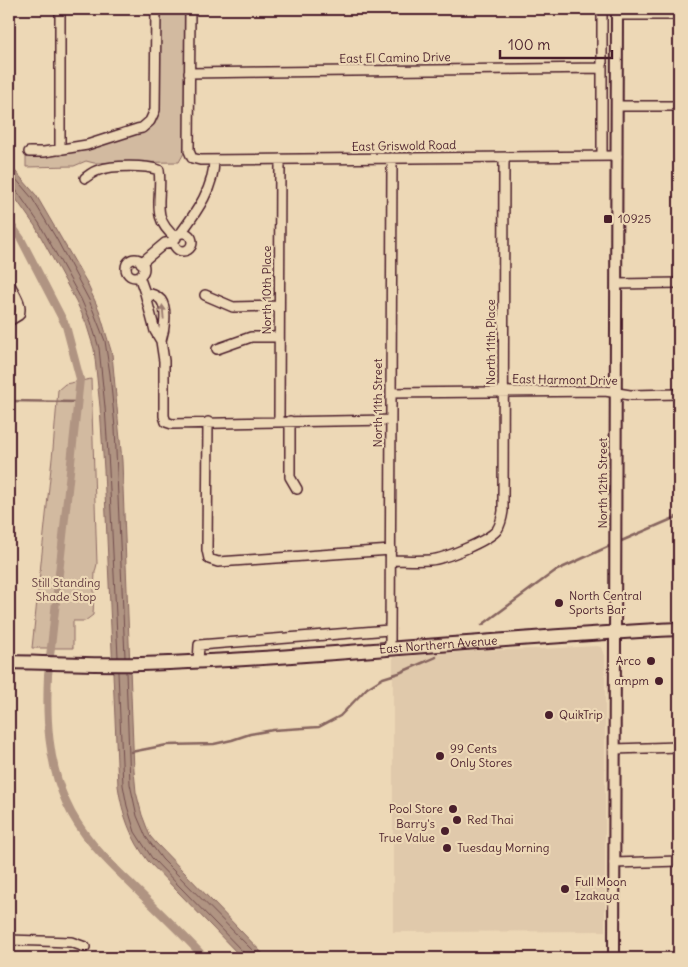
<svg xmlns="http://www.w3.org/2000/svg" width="688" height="967" font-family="Delius,sans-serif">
	<rect width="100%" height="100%" fill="#edd8b6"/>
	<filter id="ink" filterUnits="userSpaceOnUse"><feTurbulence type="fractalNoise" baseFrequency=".02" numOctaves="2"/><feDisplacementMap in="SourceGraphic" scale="10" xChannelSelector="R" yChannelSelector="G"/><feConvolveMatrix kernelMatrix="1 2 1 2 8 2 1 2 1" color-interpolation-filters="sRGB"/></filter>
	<g filter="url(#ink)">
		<path fill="#e0c9ab" d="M 597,646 L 601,647 L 605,655 L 605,931 L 393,932 L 393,657 L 485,650 L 541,649 Z"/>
		<path fill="#d2baa0" stroke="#8e6c66" d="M 159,9 L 185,9 L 184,153 L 179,162 L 94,163 L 86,161 L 74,166 L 26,167 L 26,157 C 72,157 112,139 153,123 Z
			M 91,379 L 97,564 L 95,572 L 93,615 L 85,621 L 73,621 L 73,648 L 32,648 L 53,449 L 58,390 L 65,384 Z"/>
		<path fill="#b09482" stroke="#87655f" d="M 9,164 L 36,195 L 86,281 L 99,310 L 112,354 L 122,461 L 134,771 L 136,792 L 142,815 L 150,836 L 156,843 L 267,958 L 242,958 L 148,861 C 131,839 122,814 118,786 L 104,470 L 100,407 L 94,349 L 86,323 L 76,301 L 35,226 L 9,189 Z"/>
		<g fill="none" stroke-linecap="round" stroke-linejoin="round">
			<path stroke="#734e4e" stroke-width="1" d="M 9,171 L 32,198 L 56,238 L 89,300 L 105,341 L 110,374 L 115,428 L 125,657
				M 9,186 L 13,187 L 16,190 L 39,223 L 81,299 L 91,322 L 99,348 L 105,407 L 109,470 L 118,657
				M 118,672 L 123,785 L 127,806 L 135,832 L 152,858 L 244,953 L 245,958
				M 126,672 L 130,784 L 137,816 L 146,837 L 162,859 L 260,958"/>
			<path stroke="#87655f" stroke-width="2.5" d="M 9,401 L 78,402
				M 619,542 L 679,516
				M 482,625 L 555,571 L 614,544
				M 131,752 L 167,745 L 214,744 L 232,740 L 250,734 L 273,730 L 319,727 L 340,716 L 367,688 L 383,678 L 399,673 L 436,657"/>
			<path stroke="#b09482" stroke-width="8" d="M 9,222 L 21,239 L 66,326 L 80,379 L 48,675 C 46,718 48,762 66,802 C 80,834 105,859 130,883 C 155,908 181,932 205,958"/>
			<g stroke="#4a1f2b" stroke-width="12">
				<path id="minor" d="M 190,9 L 189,151 L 192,158 L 200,160 L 617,156
					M 617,15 L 679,15
					M 189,73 L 602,68
					M 617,106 L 679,106
					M 60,150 L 60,9
					M 29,152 L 44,152 L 87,145 L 137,129 L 142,128 L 150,121 L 155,110 L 156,9
					M 602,156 L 602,9
					M 85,178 C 89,175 94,171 99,170 C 112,165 146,165 159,170 C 163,198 149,217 176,238
					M 181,233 C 197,211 214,188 214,160
					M174 242a9 9 0 1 1 18 0a9 9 0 1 1-18 0Z
					M126 268a9 9 0 1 1 18 0a9 9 0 1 1-18 0Z
					M 141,263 L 165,243 L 174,242
					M 139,276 L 145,293 L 155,331 L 161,341 L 164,361 L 164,416 L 166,422 L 172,424 L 391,420
					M 9,283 C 14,293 23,304 19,315 L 9,321
					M 617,284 L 679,283
					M 145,293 C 151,294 157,295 161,300 C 168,310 164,331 161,341
					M 205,295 L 233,307 L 279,306
					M 217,349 L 251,337 L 279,337
					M 391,393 L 605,391 L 630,395 L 679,394
					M 279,421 L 280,159
					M 290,421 L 290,477 L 297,489
					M 208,422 L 207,550 L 209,559 L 218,562 L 391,550
					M 391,560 C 404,560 417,561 430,560 C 444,559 488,541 497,530 C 501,524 502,518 503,511 L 504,158
					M 390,648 L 392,158
					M 198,662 L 199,645 L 389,630
					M 614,749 L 679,747
					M 614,863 L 679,861
					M 9,940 L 71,942 L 85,947"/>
			</g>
			<g stroke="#4a1f2b" stroke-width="14">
				<path id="tertiary" d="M 614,958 L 617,9"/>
			</g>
			<g stroke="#4a1f2b" stroke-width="16">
				<g id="primary">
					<path id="s1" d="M 9,662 C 53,663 97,665 141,664 C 321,658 499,637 679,629"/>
				</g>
			</g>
			<use href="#minor" stroke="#edd8b6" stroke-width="9"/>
			<use href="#tertiary" stroke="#edd8b6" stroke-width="10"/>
			<use href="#primary" stroke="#edd8b6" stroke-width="12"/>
		</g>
		<defs><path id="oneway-solid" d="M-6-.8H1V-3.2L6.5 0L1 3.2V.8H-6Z" transform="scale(1.25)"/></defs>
		<use fill="#9c7c70" href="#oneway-solid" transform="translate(163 312) rotate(-95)"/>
	</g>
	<g fill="#4a1f2b" stroke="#edd8b6" stroke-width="2">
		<rect x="603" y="214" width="10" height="10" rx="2.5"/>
		<circle cx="559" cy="603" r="5"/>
		<circle cx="651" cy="661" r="5"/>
		<circle cx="659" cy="681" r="5"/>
		<circle cx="549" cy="715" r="5"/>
		<circle cx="440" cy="756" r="5"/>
		<circle cx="453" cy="809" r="5"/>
		<circle cx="457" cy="820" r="5"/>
		<circle cx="445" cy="831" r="5"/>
		<circle cx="447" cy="848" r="5"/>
		<circle cx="565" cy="889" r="5"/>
	</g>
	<g text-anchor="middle" stroke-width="4.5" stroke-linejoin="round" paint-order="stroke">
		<g font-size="12" fill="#4a1f2b" stroke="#edd8b6">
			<text transform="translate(395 58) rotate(-1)" y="4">East El Camino Drive</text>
			<text transform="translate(404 146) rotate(-1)" y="4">East Griswold Road</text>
			<text transform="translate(267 290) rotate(-90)" y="4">North 10th Place</text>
			<text transform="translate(491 342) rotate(-90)" y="4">North 11th Place</text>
			<text transform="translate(565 380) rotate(1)" y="4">East Harmont Drive</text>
			<text transform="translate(378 403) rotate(-90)" y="4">North 11th Street</text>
			<text transform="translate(603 483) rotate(-90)" y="4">North 12th Street</text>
			<text dy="4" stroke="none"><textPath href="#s1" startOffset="430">East Northern Avenue</textPath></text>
		</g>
		<g font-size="12" fill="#4a1f2b" stroke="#edd8b6" text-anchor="start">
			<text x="618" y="223">10925</text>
			<text x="569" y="600">North Central<tspan x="569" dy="14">Sports Bar</tspan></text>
			<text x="641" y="665" text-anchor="end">Arco</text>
			<text x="649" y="685" text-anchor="end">ampm</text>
			<text x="559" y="719">QuikTrip</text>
			<text x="450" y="753">99 Cents<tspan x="450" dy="14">Only Stores</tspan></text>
			<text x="443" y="813" text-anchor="end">Pool Store</text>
			<text x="467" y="824">Red Thai</text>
			<text x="435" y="828" text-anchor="end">Barry's<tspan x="435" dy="14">True Value</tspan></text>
			<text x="457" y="852">Tuesday Morning</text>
			<text x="575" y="886">Full Moon<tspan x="575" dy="14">Izakaya</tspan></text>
		</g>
		<g font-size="12" fill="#653e42" stroke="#edd8b6">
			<text x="66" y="587">Still Standing<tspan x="66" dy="14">Shade Stop</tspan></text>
		</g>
	</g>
	<rect width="688" height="967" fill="none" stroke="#edd8b6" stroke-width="30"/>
	<rect x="15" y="15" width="658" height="937" fill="none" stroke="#4a1f2b" stroke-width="2" filter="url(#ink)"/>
	<path d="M500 50v8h112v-8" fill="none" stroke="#4a1f2b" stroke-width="2.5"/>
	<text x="508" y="50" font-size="15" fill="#4a1f2b" stroke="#edd8b6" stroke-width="4" paint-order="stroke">100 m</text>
</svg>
